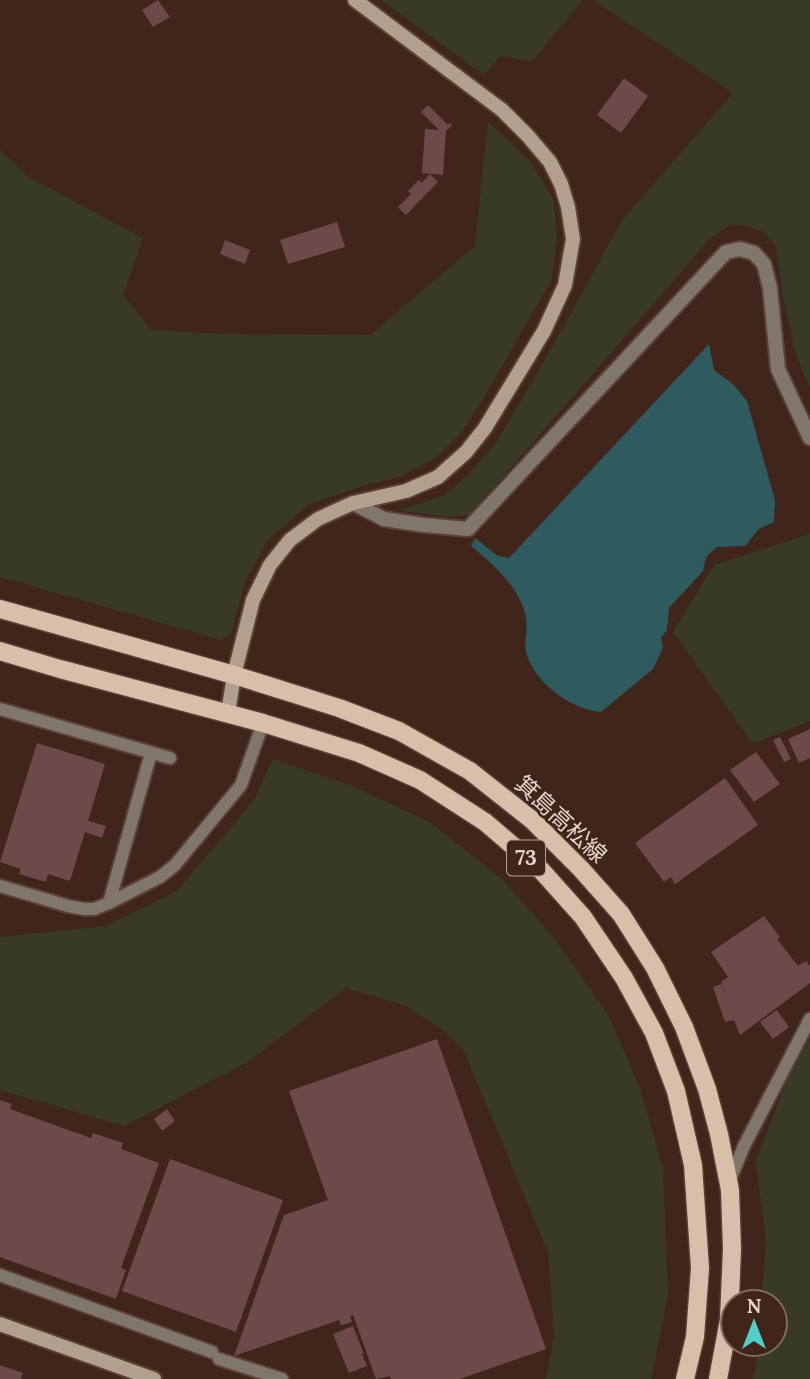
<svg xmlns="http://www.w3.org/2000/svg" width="810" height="1379" font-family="Lora,'Noto Sans JP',serif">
	<rect width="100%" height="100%" fill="#3f251a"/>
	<path fill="#383a25" d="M 381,0 L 583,0 L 532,62 L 501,56 L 484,75 Z
		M 593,0 L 810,0 L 810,388 L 796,355 L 783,297 L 776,247 L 763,232 L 744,225 L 728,226 L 710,239 L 470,515 L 447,517 L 399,510 L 445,495 L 469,474 L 496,443 L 550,351 L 622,220 L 733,93 Z
		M 488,121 L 531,162 L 554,201 L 557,239 L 551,281 L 483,399 L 462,432 L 437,457 L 402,476 L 362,486 L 308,505 L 268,540 L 245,582 L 231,634 L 221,640 L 0,577 L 0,150 L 27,176 L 143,238 L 123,295 L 152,330 L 222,334 L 370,335 L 475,246 Z
		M 810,534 L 810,721 L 753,744 L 673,632 L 714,565 Z
		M 273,759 L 355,787 L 431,823 L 504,881 L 555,939 L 609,1016 L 641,1090 L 663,1169 L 668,1294 L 651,1379 L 546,1379 L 554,1336 L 548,1253 L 464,1051 L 443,1030 L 406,1006 L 346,988 L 248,1062 L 124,1126 L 0,1090 L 0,937 L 106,926 L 177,891 L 254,800 Z
		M 810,1039 L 810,1379 L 753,1379 L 756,1367 L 758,1344 L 775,1344 L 775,1302 L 761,1302 L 766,1242 L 756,1161 L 793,1064 Z"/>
	<path fill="#2f5a5e" d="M 709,344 L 714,370 L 733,384 L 747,401 L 775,500 L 774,522 L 759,529 L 745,546 L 717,547 L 706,557 L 703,571 L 669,608 L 667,630 L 661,638 L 663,648 L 653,669 L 601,712 C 571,710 532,681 526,651 C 524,639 529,625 525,613 C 517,585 493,564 471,546 L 475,538 L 498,556 L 509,558 Z"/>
	<path fill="#6d4949" d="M 158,0 L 170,17 L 153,27 L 142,10 Z
		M 624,78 L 648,96 L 621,133 L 597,115 Z
		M 428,105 L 448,125 L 450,123 L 452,125 L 446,131 L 443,175 L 422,173 L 425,129 L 439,130 L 421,112 Z
		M 430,174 L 438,182 L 406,215 L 398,207 L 411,194 L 408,191 L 419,180 L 422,183 Z
		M 337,222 L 345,247 L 288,264 L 280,240 Z
		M 225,240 L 250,250 L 245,264 L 220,254 Z
		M 810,729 L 810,758 L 799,763 L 788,739 Z
		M 780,737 L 791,759 L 784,762 L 773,740 Z
		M 37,743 L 105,764 L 88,821 L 106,826 L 102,838 L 85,832 L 70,881 L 48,874 L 46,882 L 19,874 L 21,869 L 0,862 Z
		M 756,752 L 780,784 L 754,802 L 730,770 Z
		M 725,778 L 758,825 L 675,884 L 671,877 L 664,882 L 635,843 Z
		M 764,916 L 780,937 L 777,939 L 798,966 L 806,961 L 810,966 L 810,983 L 740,1035 L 734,1020 L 725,1022 L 713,987 L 721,984 L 727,997 L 721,982 L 728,977 L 711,952 Z
		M 777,1010 L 789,1027 L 773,1039 L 760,1022 Z
		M 437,1039 L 546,1349 L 460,1379 L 391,1379 L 390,1376 L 376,1379 L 353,1315 L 350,1316 L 352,1322 L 341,1325 L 339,1320 L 234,1356 L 284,1215 L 328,1200 L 289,1091 Z
		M 0,1100 L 12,1104 L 10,1109 L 91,1138 L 93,1133 L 123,1143 L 121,1149 L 159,1163 L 121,1268 L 126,1270 L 116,1299 L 0,1257 Z
		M 167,1109 L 175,1121 L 162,1131 L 154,1119 Z
		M 170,1159 L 283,1200 L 236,1332 L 122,1291 Z
		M 353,1326 L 364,1354 L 362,1354 L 367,1366 L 349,1373 L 333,1334 Z
		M 0,1365 L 23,1373 L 21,1379 L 0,1379 Z"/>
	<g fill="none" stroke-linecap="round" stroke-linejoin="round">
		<g stroke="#5a4136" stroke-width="16">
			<path id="lane" d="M 0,709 L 170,758
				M 0,886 L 68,906 L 84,909 L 94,909 L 109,903 L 160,877 L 175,865 L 241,785 L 263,723
				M 109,903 L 151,753
				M 729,1182 L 744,1146 L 810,1019
				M 0,1275 L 212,1352
				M 219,1359 L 282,1379"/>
		</g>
		<g stroke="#5a4136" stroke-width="18">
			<path id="street" d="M 353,503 L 384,519 L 423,525 L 468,529 L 726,252 L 740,249 L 754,253 L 764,264 L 770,288 L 778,369 L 810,438"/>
		</g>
		<g stroke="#5a4136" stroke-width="18">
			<path id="secondary" d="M 228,713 L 234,675 L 253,600 L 270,565 L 290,540 L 318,519 L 353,503 L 406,491 L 438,477 L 466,452 L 485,428 L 544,331 L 565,285 L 573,239 L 568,207 L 561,184 L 550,162 L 528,136 L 502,110 L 355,0
				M 0,1324 L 154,1379"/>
		</g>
		<g stroke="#5a4136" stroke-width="21">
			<path id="primary" d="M 0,609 L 234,675 L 339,708 L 399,731 L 470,771 L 532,820 L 581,869 L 621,914 L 655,968 L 684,1027 L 707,1089 L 719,1134 L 730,1190 L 732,1249 L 729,1320 L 718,1379
				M 0,651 L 60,669 L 263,723 L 359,753 L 420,780 L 485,822 L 541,870 L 583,917 L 624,978 L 654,1033 L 676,1091 L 693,1165 L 700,1268 L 695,1337 L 685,1379"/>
		</g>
		<use href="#lane" stroke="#81766b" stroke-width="12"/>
		<use href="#street" stroke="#81766b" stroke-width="14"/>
		<use href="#secondary" stroke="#b29f8e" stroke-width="14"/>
		<use href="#primary" stroke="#d7bfa9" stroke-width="18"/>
	</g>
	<g text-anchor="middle" stroke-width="5" stroke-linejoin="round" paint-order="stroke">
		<rect fill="#3f251a" stroke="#b39f97" stroke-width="2" x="507" y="840.5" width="38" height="35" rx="5"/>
		<g font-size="21" font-weight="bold" fill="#e5d3cc">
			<text x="526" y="865">73</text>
		</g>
		<g font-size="23" fill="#e5d3cc" stroke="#3f251a">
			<text transform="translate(561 819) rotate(43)" y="8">箕島高松線</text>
		</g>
	</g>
	<g transform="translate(754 1323)"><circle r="33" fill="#3f251a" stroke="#816b61" stroke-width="2"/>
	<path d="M0-5L12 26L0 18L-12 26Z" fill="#53cdc9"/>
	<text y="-10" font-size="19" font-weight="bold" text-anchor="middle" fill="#e5d3cc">N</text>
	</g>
</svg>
